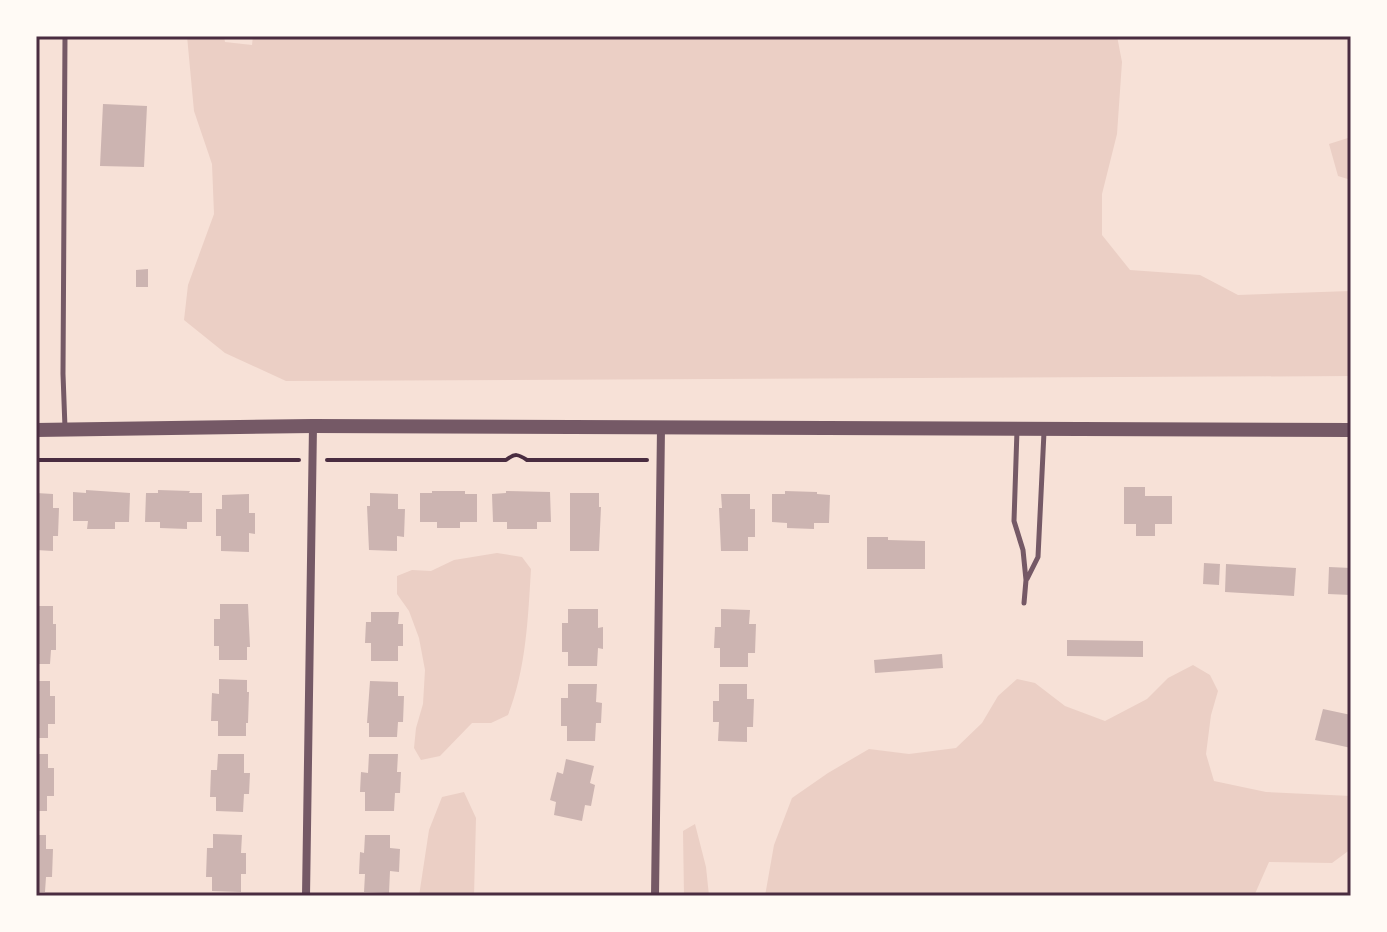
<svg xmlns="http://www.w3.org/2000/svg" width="1387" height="932" font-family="Signika,sans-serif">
	<rect width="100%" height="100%" fill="#f7e1d7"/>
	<path fill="#ebcfc5" d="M 187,36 L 224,36 L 225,42 L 252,45 L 253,36 L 1117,36 L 1122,62 L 1117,134 L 1102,194 L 1102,235 L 1130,270 L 1200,275 L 1238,295 L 1351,291 L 1351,376 L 286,381 L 225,353 L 184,320 L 188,285 L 214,214 L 212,164 L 194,111 Z
		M 1351,137 L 1351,180 L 1338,176 L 1329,144 Z
		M 497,553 L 522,557 L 531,569 C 528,619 526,669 508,715 L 491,723 L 472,723 L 440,756 L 421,760 L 414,748 L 416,728 L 423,704 L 425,670 L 419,638 L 409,611 L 397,594 L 397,576 L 412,570 L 431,571 L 454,560 Z
		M 1193,665 L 1210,675 L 1218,691 L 1211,715 L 1206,754 L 1214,781 L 1266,792 L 1351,796 L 1351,849 L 1332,863 L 1269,862 L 1254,896 L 765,896 L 774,845 L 792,798 L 828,773 L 869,749 L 909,754 L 956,748 L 982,723 L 998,696 L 1017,679 L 1035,683 L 1065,706 L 1105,721 L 1147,699 L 1168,678 Z
		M 464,792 L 476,818 L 474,896 L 419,896 L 429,830 L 442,797 Z
		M 695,824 L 706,867 L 709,896 L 684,896 L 683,831 Z"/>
	<path fill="#ccb4b1" d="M 103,104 L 147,106 L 144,167 L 100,166 Z
		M 148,269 L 148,287 L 136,287 L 136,270 Z
		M 1124,487 L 1145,487 L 1145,496 L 1172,496 L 1172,524 L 1155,524 L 1155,536 L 1136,536 L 1136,524 L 1124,524 Z
		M 86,490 L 130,493 L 129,522 L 115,522 L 115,529 L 87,529 L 88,521 L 73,521 L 73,492 L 86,493 Z
		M 158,490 L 190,491 L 189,493 L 202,493 L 202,522 L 187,522 L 187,529 L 160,528 L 160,522 L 145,522 L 146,493 L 158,493 Z
		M 432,491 L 465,491 L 465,494 L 477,494 L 477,522 L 460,522 L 460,528 L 437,528 L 437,522 L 420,522 L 420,493 L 432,493 Z
		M 506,491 L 550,492 L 551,522 L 537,522 L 537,529 L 507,529 L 507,522 L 493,522 L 492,494 L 506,493 Z
		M 785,491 L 817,492 L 817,494 L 830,495 L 829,523 L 814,523 L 814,529 L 787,528 L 787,523 L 772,522 L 772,494 L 785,494 Z
		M 36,493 L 53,494 L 53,508 L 59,508 L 58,536 L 53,536 L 53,551 L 36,550 Z
		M 370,493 L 398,494 L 398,509 L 405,509 L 404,537 L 397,536 L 397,551 L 369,550 L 367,506 L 370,506 Z
		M 570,493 L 599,493 L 599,507 L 601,507 L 599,551 L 570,551 Z
		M 249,494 L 249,513 L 255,513 L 255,534 L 249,533 L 249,552 L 221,551 L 221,536 L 216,536 L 216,509 L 222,509 L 222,495 Z
		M 721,494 L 750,494 L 750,509 L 755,509 L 755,537 L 748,537 L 748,551 L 721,551 L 719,508 L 722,508 Z
		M 867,537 L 888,537 L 888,540 L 925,541 L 925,569 L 867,569 Z
		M 1204,563 L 1220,564 L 1219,585 L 1203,584 Z
		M 1226,564 L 1296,568 L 1294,596 L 1225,592 Z
		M 1329,567 L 1351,568 L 1351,595 L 1328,594 Z
		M 220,604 L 248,604 L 250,647 L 247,647 L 247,660 L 219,660 L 219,646 L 214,646 L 214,619 L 220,619 Z
		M 36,606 L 53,606 L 53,624 L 56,624 L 56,650 L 51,650 L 50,664 L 36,664 Z
		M 568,609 L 598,609 L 598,628 L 603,627 L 603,649 L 598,648 L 597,666 L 568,666 L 568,652 L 562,652 L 562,623 L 568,623 Z
		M 721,609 L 750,610 L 749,624 L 756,624 L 755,653 L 748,653 L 748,667 L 720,667 L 720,648 L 714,648 L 715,627 L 721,627 Z
		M 371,612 L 399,612 L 398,624 L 403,624 L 403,646 L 398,646 L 398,661 L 371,661 L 371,643 L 365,643 L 366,622 L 371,622 Z
		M 1067,640 L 1143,641 L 1143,657 L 1067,656 Z
		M 942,654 L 943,668 L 875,673 L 874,660 Z
		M 219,679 L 247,680 L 247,692 L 249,692 L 248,723 L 246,723 L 246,736 L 218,736 L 218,721 L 211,721 L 212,693 L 219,694 Z
		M 36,681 L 50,681 L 50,696 L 55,696 L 55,724 L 48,724 L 48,738 L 36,738 Z
		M 370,681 L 398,682 L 398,696 L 404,696 L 403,722 L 398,722 L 397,737 L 369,737 L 369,723 L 367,723 Z
		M 568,684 L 597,684 L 596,702 L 602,703 L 601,723 L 596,723 L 595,741 L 567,741 L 567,726 L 561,726 L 561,698 L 568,698 Z
		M 719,684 L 747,684 L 747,699 L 754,699 L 753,727 L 747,727 L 747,742 L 718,741 L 719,722 L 713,722 L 713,701 L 719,701 Z
		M 1323,709 L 1351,715 L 1351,748 L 1315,740 Z
		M 36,754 L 48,754 L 48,768 L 54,768 L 54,796 L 47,796 L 47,811 L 36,811 Z
		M 218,754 L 244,754 L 244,773 L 250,773 L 249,794 L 244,794 L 243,812 L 216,811 L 216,797 L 210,797 L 211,770 L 217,770 Z
		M 369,754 L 398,754 L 397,772 L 401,772 L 400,793 L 395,793 L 394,811 L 365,811 L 365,792 L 360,792 L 361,772 L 368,773 Z
		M 566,759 L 594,766 L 590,783 L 595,785 L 591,806 L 585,805 L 582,821 L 554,815 L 556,802 L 550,800 L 557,772 L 563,774 Z
		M 213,834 L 242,835 L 241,853 L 246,853 L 246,874 L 241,874 L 241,892 L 212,891 L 212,877 L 206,877 L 207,848 L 213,848 Z
		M 36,835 L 46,835 L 46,849 L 53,849 L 52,877 L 46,877 L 45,892 L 36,892 Z
		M 365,835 L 390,835 L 390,848 L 400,849 L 399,872 L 390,871 L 389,893 L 364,892 L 365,874 L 359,874 L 360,852 L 364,853 Z"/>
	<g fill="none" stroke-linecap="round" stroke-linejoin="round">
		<path stroke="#4a2c40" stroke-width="4" d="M 36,460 L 299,460
			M 327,460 L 506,460 C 515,453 518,454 527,460 L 647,460"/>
		<path stroke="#755966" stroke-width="5" d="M 65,428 L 63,374 L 65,36
			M 1017,430 L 1014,521 L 1023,550 L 1026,580 L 1024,603
			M 1027,579 L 1038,557 L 1044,432"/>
		<path stroke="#755966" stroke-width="8" d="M 306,896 L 313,426
			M 655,896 L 661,428"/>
		<path stroke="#755966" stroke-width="14" d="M 36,430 L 313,426 L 1351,430"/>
	</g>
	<rect width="1387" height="932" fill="none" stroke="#fffaf5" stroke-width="76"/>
	<rect x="38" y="38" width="1311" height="856" fill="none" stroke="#4a2c40" stroke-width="3"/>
</svg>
